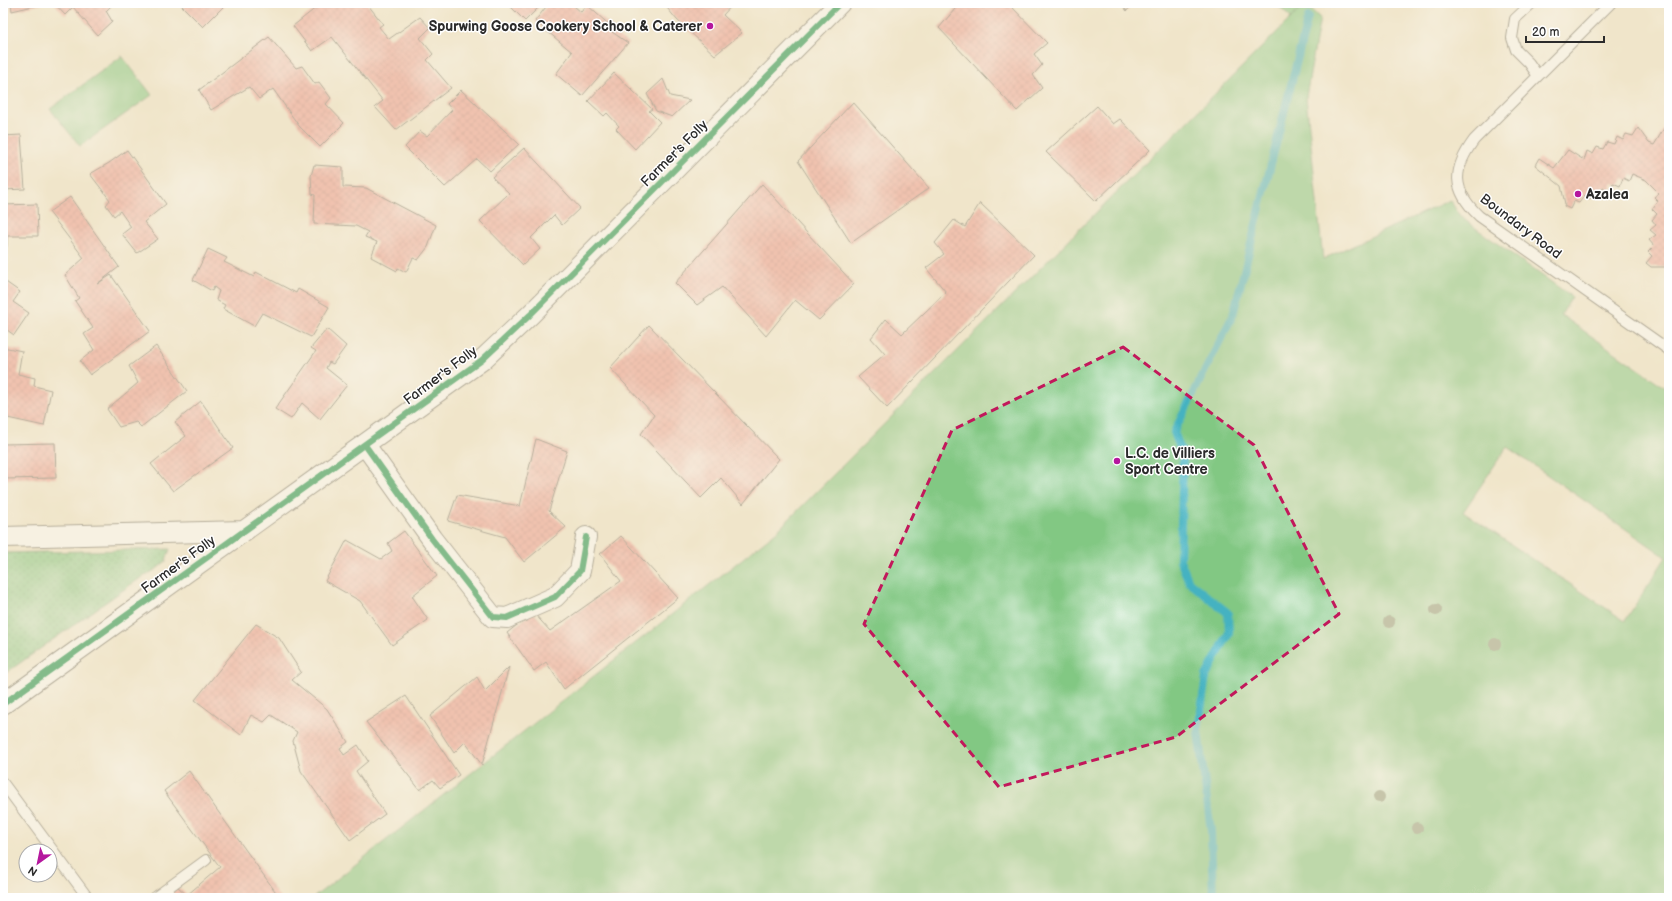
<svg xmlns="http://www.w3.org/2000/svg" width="1672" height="901" font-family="'Balsamiq Sans',sans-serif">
	<defs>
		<pattern id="park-dots" width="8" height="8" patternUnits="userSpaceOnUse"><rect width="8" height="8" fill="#82c883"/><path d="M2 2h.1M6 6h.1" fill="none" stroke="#6ba36b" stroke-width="1.8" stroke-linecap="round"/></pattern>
		<pattern id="building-cross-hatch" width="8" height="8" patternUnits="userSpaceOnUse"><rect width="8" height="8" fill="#f1988f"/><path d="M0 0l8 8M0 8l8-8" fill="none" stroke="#c37c75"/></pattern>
	</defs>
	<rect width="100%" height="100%" fill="#fff"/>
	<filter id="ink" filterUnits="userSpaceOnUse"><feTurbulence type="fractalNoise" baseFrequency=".025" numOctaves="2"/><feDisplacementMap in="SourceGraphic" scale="8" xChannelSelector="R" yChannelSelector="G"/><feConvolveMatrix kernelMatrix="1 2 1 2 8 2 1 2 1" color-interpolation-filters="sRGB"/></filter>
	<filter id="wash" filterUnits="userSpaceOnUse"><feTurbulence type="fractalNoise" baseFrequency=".012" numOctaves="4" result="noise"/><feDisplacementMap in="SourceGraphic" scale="16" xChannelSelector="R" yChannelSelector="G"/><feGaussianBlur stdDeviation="0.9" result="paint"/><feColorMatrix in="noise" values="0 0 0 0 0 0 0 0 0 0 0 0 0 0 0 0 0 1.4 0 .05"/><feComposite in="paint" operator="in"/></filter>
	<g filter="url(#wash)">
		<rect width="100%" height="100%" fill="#f0e5ca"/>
		<path fill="#82c883" stroke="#567a57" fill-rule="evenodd" d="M 1305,4 L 1320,18 L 1306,97 L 1323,259 L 1450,200 L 1460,216 L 1470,224 L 1572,297 L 1561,315 L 1669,390 L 1669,898 L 313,898 L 776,532 ZM 1507,447 L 1666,557 L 1625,621 L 1463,512 Z
			M 122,56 L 152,95 L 80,146 L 50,109 Z"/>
		<path fill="url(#park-dots)" stroke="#567a57" d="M 1275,3 L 1307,3 L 1291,18 Z
			M 170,549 L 166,561 L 158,568 L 133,583 L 3,675 L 3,553 Z"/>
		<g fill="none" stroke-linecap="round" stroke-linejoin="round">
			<path stroke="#45b2c1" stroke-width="8" d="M 1213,898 L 1211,831 L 1198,731 L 1206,676 L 1229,633 L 1228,613 L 1189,582 L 1180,560 L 1183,456 L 1174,432 L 1233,315 L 1308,17"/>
		</g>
		<g id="blocks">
			<path fill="url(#building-cross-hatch)" d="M 11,3 L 42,3 L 42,4 L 12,11 Z
				M 54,3 L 108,3 L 111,6 L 106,11 L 112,21 L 97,35 L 73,7 L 65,15 Z
				M 179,3 L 224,3 L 226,4 L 203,27 Z
				M 322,3 L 370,3 L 368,5 L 383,24 L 379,27 L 389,39 L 420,17 L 430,28 L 420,38 L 433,54 L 427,60 L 451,88 L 396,130 L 375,107 L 383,101 L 332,37 L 312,51 L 293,26 Z
				M 507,3 L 543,3 L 525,21 Z
				M 549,3 L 576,3 L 574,6 L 581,12 L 587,5 L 614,29 L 612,32 L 628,43 L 582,96 L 556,74 L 572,52 L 535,21 Z
				M 663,3 L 734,3 L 723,15 L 742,33 L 715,55 L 677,20 Z
				M 960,3 L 1008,3 L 1047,43 L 1034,54 L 1042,65 L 1033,75 L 1042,88 L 1017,111 L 939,28 Z
				M 1120,3 L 1133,3 L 1127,11 Z
				M 269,37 L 296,68 L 302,66 L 315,84 L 319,82 L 331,98 L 326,104 L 344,123 L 320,147 L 299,126 L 273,89 L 259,99 L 249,87 L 211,110 L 199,90 Z
				M 614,73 L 652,109 L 649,111 L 660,122 L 635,149 L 616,129 L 619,126 L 607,113 L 604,116 L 588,101 Z
				M 663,79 L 670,96 L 690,100 L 672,117 L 656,111 L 647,94 Z
				M 461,90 L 519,144 L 490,171 L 477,159 L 445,187 L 405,147 L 420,131 L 427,136 L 452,110 L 447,104 Z
				M 853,102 L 929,188 L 851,243 L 798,161 Z
				M 1097,106 L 1113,124 L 1120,119 L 1150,150 L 1096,201 L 1046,152 Z
				M 1669,120 L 1669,260 L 1666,267 L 1651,267 L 1646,263 L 1652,256 L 1648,252 L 1654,246 L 1649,240 L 1656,235 L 1650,230 L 1656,225 L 1652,220 L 1657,214 L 1652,209 L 1658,201 L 1654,197 L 1659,193 L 1646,180 L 1632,174 L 1629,181 L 1623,178 L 1620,186 L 1613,183 L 1610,191 L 1603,187 L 1599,194 L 1594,192 L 1590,199 L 1585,195 L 1579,203 L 1574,201 L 1570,209 L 1564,206 L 1565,204 L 1561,186 L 1535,165 L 1539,158 L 1554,168 L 1568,150 L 1584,160 L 1587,151 L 1593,154 L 1597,147 L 1603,149 L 1607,142 L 1614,144 L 1617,137 L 1623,140 L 1626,134 L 1633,136 L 1638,128 L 1649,143 L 1654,145 Z
				M 21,135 L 25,189 L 3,190 L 3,136 Z
				M 524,148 L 580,208 L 562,225 L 554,215 L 531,238 L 540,249 L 523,265 L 480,221 L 509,193 L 492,177 Z
				M 127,150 L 166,204 L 144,222 L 158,239 L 137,253 L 122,234 L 131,227 L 120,211 L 114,216 L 106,205 L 110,200 L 90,174 L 109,163 Z
				M 314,165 L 343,167 L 343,187 L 366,188 L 436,225 L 428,247 L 418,260 L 413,258 L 406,272 L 398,268 L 397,271 L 371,257 L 377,242 L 365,237 L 368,232 L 356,226 L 314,224 L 315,195 L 312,194 L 311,176 Z
				M 762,184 L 854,284 L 819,320 L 795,300 L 766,336 L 722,287 L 697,305 L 675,283 Z
				M 70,197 L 119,267 L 97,284 L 111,275 L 150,331 L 90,375 L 80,361 L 94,350 L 84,334 L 93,328 L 75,301 L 79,298 L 65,275 L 84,258 L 49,212 Z
				M 980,203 L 1034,255 L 887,408 L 858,377 L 885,354 L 871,338 L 886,319 L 902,334 L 946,292 L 926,268 L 944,254 L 935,243 L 954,220 L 965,227 Z
				M 37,204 L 38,236 L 7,236 L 7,246 L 3,252 L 3,205 Z
				M 208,249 L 227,258 L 224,262 L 254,277 L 256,272 L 296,293 L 298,289 L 329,307 L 311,337 L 262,313 L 254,326 L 223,309 L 225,305 L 216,300 L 219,291 L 214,287 L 212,291 L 193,280 Z
				M 3,280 L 20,292 L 13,302 L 29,313 L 14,335 L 3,327 Z
				M 649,325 L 779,459 L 743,504 L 721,478 L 701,498 L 641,434 L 654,415 L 610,368 Z
				M 327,329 L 346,346 L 333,364 L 329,362 L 326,368 L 347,385 L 320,419 L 302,403 L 291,419 L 275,409 L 316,351 L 311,348 Z
				M 156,346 L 187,391 L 141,427 L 136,422 L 119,427 L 107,409 L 138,383 L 129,366 Z
				M 3,347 L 22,351 L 18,374 L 35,378 L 34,386 L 51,390 L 44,426 L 3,417 Z
				M 201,401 L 233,448 L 173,491 L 151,464 L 186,436 L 175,422 Z
				M 536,439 L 567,451 L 549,511 L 566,527 L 524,562 L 505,537 L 448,521 L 457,495 L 520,506 Z
				M 55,443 L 56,478 L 3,479 L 3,444 Z
				M 404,531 L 437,576 L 412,596 L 428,620 L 392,645 L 360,601 L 325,581 L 347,540 L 381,559 L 392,551 L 388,543 Z
				M 621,536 L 678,598 L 564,689 L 546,662 L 534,671 L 507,633 L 533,612 L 550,631 L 621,581 L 600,554 Z
				M 256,624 L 279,638 L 301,672 L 292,680 L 327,709 L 348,742 L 340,748 L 344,755 L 358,745 L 368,761 L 356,771 L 385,814 L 350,840 L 301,771 L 293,741 L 297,732 L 271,715 L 264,722 L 251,715 L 241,735 L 195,700 Z
				M 509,667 L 482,765 L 465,742 L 454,753 L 430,716 L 477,677 L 485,691 Z
				M 406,696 L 459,775 L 440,788 L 433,780 L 420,790 L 366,722 Z
				M 189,771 L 280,898 L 165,898 L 178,887 L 187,895 L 220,867 L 164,791 Z"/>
		</g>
	</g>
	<g filter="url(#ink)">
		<use href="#blocks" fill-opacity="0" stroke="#706c63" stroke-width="1"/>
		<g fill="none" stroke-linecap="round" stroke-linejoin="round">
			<g stroke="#706c63" stroke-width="12">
				<path id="service" d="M 1532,3 L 1515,19 L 1512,38 L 1516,50 L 1529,63 L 1538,76
					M 1611,3 L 1474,140 C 1452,170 1452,190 1479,216 L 1669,350
					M 3,783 L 88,898
					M 154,898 L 206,860"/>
			</g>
			<g stroke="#706c63" stroke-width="22">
				<path id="minor" d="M 365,445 L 432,539 L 493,617 L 507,618 L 555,597 L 580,571 L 586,537
					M 3,537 L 244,531
					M 3,704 L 482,360 L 530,315 L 840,3"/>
			</g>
			<use href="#service" stroke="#fff" stroke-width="10"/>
			<use href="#minor" stroke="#fff" stroke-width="20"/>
			<g stroke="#fff" stroke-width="8">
				<path id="cycleway" d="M 365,445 L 432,539 L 493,617 L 507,618 L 555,597 L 580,571 L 586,537
					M 3,704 L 482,360 L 530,315 L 840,3"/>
			</g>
			<use href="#cycleway" stroke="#00873e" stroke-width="6"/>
		</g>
		<g fill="#949d84">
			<circle cx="1436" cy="610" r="6"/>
			<circle cx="1389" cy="622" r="6"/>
			<circle cx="1495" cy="644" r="6"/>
			<circle cx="1379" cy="797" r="6"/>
			<circle cx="1417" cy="828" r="6"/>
		</g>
	</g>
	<path d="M0 0H1672V901H0ZM 1123,347 L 1254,445 L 1339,614 L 1176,737 L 999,787 L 864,624 L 952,430 Z" fill="#f0e5ca" fill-opacity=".55" fill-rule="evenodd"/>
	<path fill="none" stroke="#c2185b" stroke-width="3" stroke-dasharray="8 5" stroke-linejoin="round" d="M 1123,347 L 1254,445 L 1339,614 L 1176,737 L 999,787 L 864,624 L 952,430 Z"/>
	<g fill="#b5179e" stroke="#fff" stroke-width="1.5">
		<circle cx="710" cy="26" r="4"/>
		<circle cx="1578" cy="194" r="4"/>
		<circle cx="1117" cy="461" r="4"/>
	</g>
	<g text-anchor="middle" stroke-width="3" stroke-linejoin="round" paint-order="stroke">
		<g font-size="14" font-weight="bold" fill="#2b2b2b" stroke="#fff" text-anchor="start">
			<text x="702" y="31" text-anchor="end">Spurwing Goose Cookery School &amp; Caterer</text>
			<text x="1586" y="199">Azalea</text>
			<text x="1125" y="458">L.C. de Villiers<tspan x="1125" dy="16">Sport Centre</tspan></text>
		</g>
		<g font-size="14" fill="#2b2b2b" stroke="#fff">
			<text transform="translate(674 153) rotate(-45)" y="5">Farmer's Folly</text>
			<text transform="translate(1521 226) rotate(37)" y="5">Boundary Road</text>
			<text transform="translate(440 375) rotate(-37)" y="5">Farmer's Folly</text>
			<text transform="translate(178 564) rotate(-36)" y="5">Farmer's Folly</text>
		</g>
	</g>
	<rect width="1672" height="901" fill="none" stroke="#fff" stroke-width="16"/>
	<g transform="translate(38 863) rotate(213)"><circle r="19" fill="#ffffff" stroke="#aaaaaa"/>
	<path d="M0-3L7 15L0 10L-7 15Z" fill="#b5179e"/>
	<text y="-6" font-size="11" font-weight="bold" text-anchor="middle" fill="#2b2b2b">N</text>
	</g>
	<path d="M1526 36v6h78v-6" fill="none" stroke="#2b2b2b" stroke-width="2"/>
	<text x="1532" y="36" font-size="12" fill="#2b2b2b" stroke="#ffffff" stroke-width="3" paint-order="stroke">20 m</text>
</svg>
